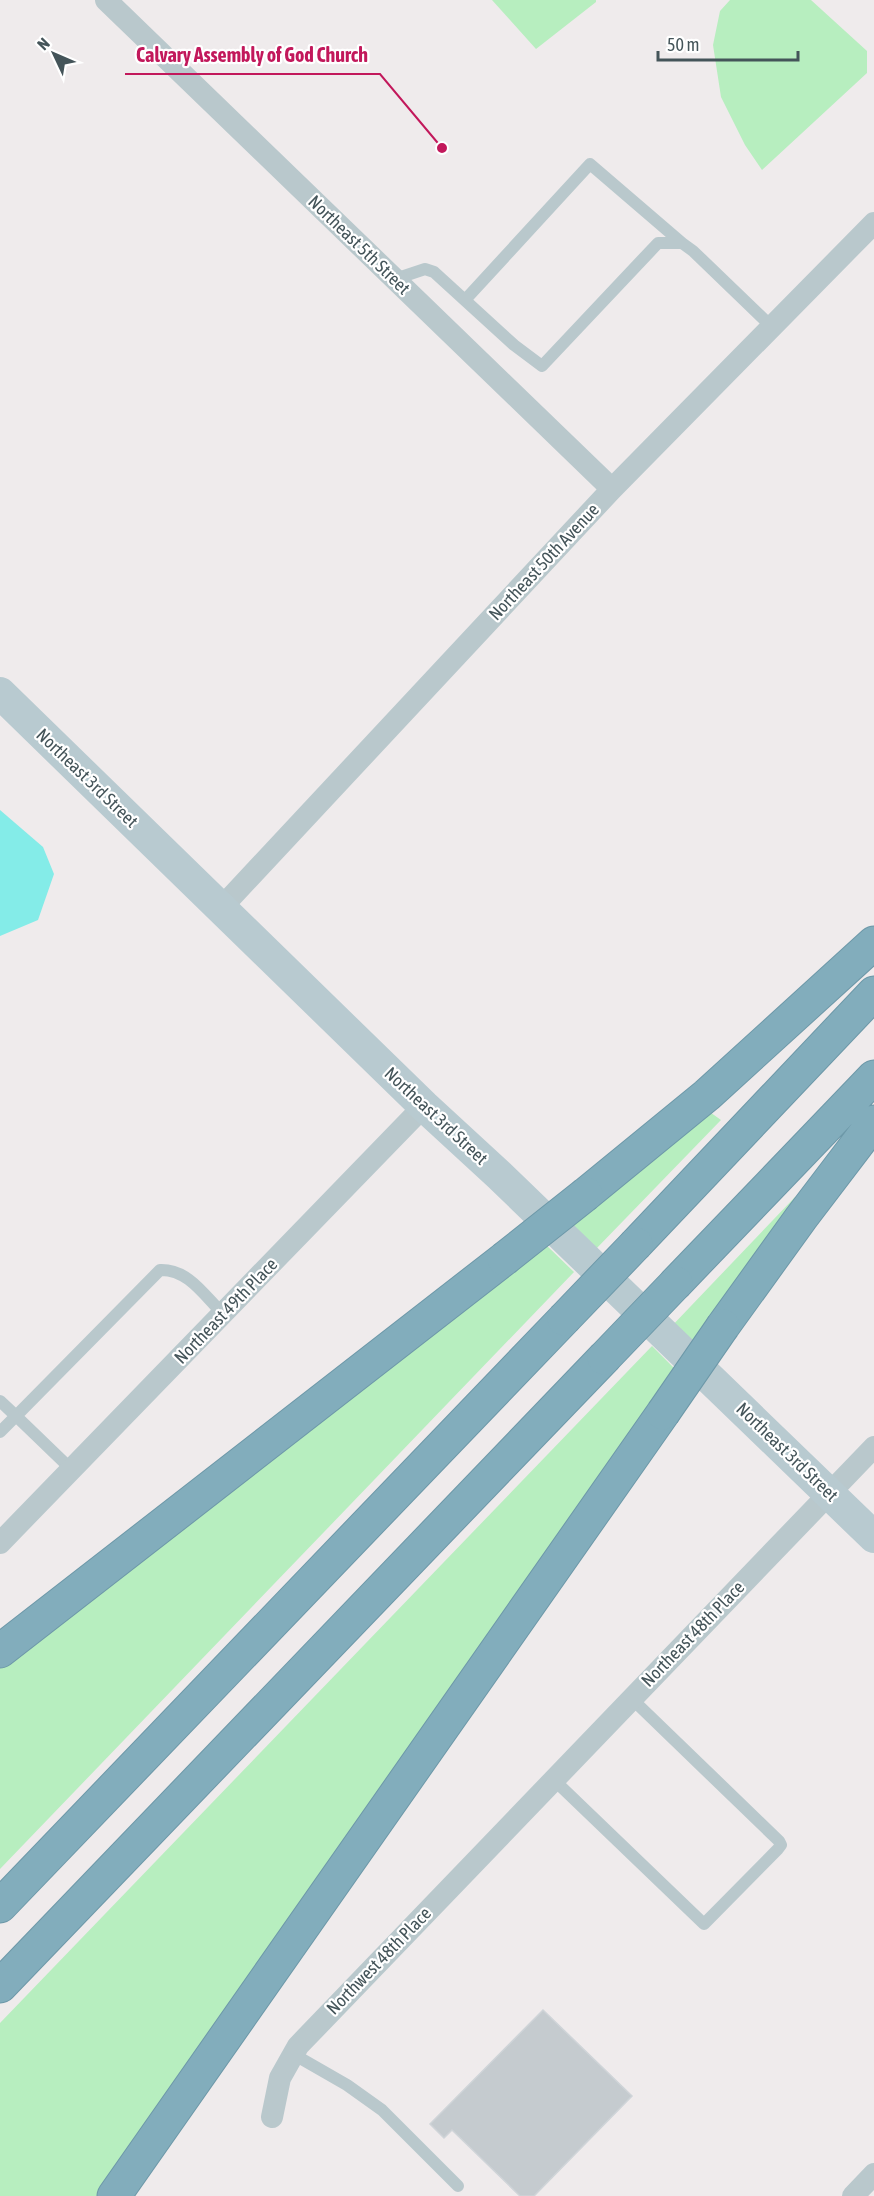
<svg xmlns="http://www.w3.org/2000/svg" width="874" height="2196" font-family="'Asap Condensed',sans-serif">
	<rect width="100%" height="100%" fill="#efebec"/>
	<path fill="#b7eebf" d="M 492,0 L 596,0 L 596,2 L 536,49 Z
		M 730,0 L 811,0 L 867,51 L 867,73 L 762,170 L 745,145 L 721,97 L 713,45 L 720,11 Z
		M 707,1110 L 721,1120 L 594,1251 L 566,1225 Z
		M 795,1197 L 800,1201 L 692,1351 L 669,1329 Z
		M 543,1242 L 574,1272 L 0,1869 L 0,1661 Z
		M 652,1346 L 677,1371 L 101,2196 L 0,2196 L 0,2023 Z"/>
	<path fill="#84ece8" d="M 0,810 L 43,847 L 54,874 L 38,920 L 0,936 Z"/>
	<path fill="#c5cbcf" stroke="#cfd4d8" stroke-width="1.5" d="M 543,2010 L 632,2096 L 534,2196 L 520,2196 L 452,2130 L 444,2138 L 430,2124 Z"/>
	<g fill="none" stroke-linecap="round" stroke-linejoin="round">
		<g stroke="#6d98a8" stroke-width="35">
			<path id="highway" d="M 586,1194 L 707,1095 L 874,943
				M 636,1244 L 874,993
				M 676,1283 L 874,1077
				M 723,1326 L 801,1218 L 874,1122
				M 0,1651 L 504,1259
				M 0,1906 L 564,1319
				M 0,1986 L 604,1358
				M 114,2196 L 663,1413"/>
		</g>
		<path stroke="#b9c8cc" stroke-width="12" d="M 395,279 L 425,269 L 434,272 L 514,345 L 542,366 L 658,243 L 682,243 L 693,251 L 772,327
			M 465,300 L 590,164 L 682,243
			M 0,1401 L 16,1416 L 160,1270 C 188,1269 204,1295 223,1314
			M 0,1432 L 16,1416 L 72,1470
			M 553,1779 L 704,1924 L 778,1849 L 781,1845 L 779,1841 L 631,1698
			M 293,2054 L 347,2085 L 382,2110 L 458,2186"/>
		<path stroke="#b9c8cc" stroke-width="22" d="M 106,0 L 612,489
			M 221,908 L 612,489 L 874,223
			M 0,1543 L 424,1106
			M 272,2117 L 280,2078 L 298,2046 L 874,1447
			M 853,2196 L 874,2174"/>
		<path stroke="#b8cad0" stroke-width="32" d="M 0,693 L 424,1106 L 499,1175 L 874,1537"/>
		<use href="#highway" stroke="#82adbc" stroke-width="33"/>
		<g stroke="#6d98a8" stroke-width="35" stroke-linecap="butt">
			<path id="highway-bridge" d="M 504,1259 L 586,1194
				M 564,1319 L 636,1244
				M 604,1358 L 676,1283
				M 663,1413 L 723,1326"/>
		</g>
		<use href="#highway-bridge" stroke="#82adbc" stroke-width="33"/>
	</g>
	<g text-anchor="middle" stroke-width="4.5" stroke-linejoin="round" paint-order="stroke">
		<g font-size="18" fill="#445459" stroke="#fff">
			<text transform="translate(359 245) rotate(44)" y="6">Northeast 5th Street</text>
			<text transform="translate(544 562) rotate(-47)" y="6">Northeast 50th Avenue</text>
			<text transform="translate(87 778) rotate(44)" y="6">Northeast 3rd Street</text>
			<text transform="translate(436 1116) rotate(43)" y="6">Northeast 3rd Street</text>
			<text transform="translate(226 1311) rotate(-46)" y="6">Northeast 49th Place</text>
			<text transform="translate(787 1452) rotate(44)" y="6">Northeast 3rd Street</text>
			<text transform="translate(693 1634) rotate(-46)" y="6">Northeast 48th Place</text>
			<text transform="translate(379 1961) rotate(-46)" y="6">Northwest 48th Place</text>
		</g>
	</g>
	<path fill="none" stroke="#c2185b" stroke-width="2" d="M442 148L380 74H125"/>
	<circle fill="#c2185b" stroke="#fff" stroke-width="2" cx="442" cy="148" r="6"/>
	<g font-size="20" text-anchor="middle" font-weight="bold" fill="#c2185b" stroke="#fff" stroke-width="4.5" stroke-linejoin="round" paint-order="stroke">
		<text x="252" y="62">Calvary Assembly of God Church</text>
	</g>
	<g transform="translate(54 54) rotate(314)" stroke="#ffffff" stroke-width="4.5" paint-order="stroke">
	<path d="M0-4.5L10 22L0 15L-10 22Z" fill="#445459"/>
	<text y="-9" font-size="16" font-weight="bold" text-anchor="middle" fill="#445459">N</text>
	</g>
	<path d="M658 51v9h140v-9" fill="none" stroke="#445459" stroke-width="3"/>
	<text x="667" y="51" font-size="18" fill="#445459" stroke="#ffffff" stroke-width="4.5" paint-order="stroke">50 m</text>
</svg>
